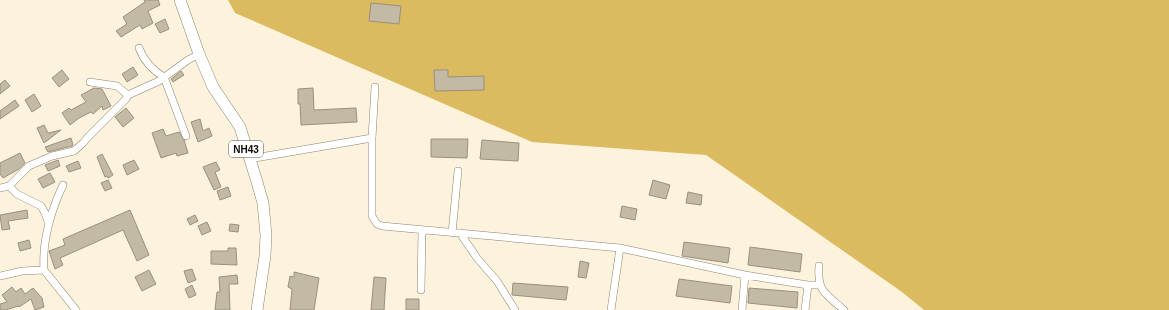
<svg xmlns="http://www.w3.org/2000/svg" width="1169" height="310" font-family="Helvetica,sans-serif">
	<rect width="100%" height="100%" fill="#fdf3dd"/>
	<path fill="#dcba60" d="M 228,0 L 1169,0 L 1169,310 L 924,310 L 902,292 L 706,155 L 532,142 L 235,13 Z"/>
	<path fill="#c2baa4" stroke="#99917c" d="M 144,0 L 158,0 L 160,5 L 148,11 L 153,23 L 142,29 L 140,25 L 121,37 L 116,31 L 127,24 L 123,17 L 145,2 Z
		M 371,3 L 401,6 L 399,24 L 369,21 Z
		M 165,19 L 169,29 L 160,33 L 155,24 Z
		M 133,67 L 138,75 L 127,82 L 122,74 Z
		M 62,70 L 69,79 L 59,87 L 52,78 Z
		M 434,70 L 448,70 L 448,77 L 484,76 L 484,90 L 435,91 Z
		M 181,71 L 184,75 L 173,82 L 171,79 Z
		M 5,80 L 10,86 L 0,94 L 0,84 Z
		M 94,88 L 102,89 L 111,106 L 103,110 L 102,106 L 93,114 L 91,112 L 79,118 L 70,125 L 62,113 L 69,108 L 71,110 L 86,102 L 81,95 Z
		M 313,88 L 314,110 L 356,108 L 357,122 L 301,125 L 300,104 L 298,104 L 298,89 Z
		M 34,94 L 41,106 L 32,112 L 25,100 Z
		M 15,100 L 19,106 L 0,119 L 0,111 Z
		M 126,108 L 134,118 L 123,127 L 115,117 Z
		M 200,119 L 203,131 L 209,128 L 212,136 L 198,142 L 191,122 Z
		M 44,125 L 48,133 L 61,130 L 44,143 L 37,128 Z
		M 163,129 L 166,136 L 179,132 L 184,140 L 188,153 L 177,156 L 176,153 L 161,158 L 152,133 Z
		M 71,138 L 73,145 L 72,146 L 48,152 L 45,147 Z
		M 431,139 L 468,139 L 467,158 L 431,157 Z
		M 482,140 L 519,143 L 518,161 L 480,159 Z
		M 20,153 L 25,163 L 19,169 L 3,178 L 0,174 L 0,163 Z
		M 102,154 L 113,175 L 108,178 L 107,176 L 105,177 L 97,157 Z
		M 58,160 L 60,166 L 48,171 L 45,165 Z
		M 134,160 L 139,169 L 127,175 L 123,165 Z
		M 78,161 L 81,168 L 69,172 L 66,166 Z
		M 216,162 L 220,170 L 215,172 L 221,187 L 214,190 L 203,167 Z
		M 50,173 L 55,182 L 43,188 L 38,179 Z
		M 108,180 L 112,188 L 105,191 L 101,183 Z
		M 653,180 L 670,185 L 666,199 L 649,195 Z
		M 228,187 L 231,196 L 220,200 L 217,191 Z
		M 688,192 L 702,195 L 701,205 L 686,203 Z
		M 622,206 L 637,209 L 635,220 L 620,217 Z
		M 27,210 L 28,218 L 8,221 L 10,229 L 2,230 L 0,215 Z
		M 130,210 L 149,255 L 137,261 L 123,230 L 60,258 L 63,265 L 55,269 L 49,251 L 65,245 L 63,239 Z
		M 195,215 L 198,221 L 190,225 L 187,219 Z
		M 207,222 L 211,231 L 202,235 L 198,226 Z
		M 230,224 L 239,225 L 238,232 L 229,231 Z
		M 29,240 L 31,248 L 20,251 L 18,243 Z
		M 684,242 L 730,248 L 728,263 L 682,256 Z
		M 750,247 L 802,254 L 800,272 L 748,265 Z
		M 228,248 L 236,248 L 237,265 L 211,264 L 211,251 L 228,251 Z
		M 580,261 L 589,263 L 586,278 L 578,277 Z
		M 192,269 L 196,280 L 188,283 L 184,271 Z
		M 149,270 L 156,284 L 142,291 L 135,277 Z
		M 294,272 L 319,278 L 314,310 L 290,310 L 292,289 L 288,287 L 290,276 L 294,277 Z
		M 237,275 L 238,284 L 229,284 L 230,310 L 215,310 L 217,292 L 220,292 L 219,277 Z
		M 374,277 L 386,278 L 384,310 L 371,310 Z
		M 679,279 L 732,286 L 730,303 L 676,296 Z
		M 513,283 L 568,287 L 566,300 L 512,295 Z
		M 192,285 L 196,295 L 189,298 L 185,289 Z
		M 12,287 L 16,292 L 21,288 L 25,294 L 33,288 L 42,298 L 44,307 L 35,310 L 31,299 L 19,307 L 18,306 L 6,310 L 0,310 L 0,304 L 7,302 L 2,295 Z
		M 749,288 L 798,292 L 797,308 L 748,303 Z
		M 406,299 L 419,299 L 419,310 L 406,310 Z"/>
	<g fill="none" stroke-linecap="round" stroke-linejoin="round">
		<g stroke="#8b836f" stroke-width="8">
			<path id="minor" d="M 139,48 C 144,61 152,70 164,77 L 186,136
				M 90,82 L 117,86 L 128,95
				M 372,138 L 375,87
				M 249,159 L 372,138 L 372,216 L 377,224 L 382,226 L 620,248 L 745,275 L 808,285 L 820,285
				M 9,186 L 17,194 L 41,206 L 45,213 L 49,224
				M 0,188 L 9,186 L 29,166 L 52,156 L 74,151 L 83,143 L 88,137 L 126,99 L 128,95 L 159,81 L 188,60 L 199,54
				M 452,233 L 458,171
				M 460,233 L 477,258 L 497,281 L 515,310
				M 819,266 C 817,292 826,294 844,310
				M 44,270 C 42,241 51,211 63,185
				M 0,276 L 22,271 L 44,270 L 76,310
				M 421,290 L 422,230
				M 611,310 L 620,248
				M 742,310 L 745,275
				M 805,310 L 808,285"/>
		</g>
		<g stroke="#8b836f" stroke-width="12">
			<path id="trunk" d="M 180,0 L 199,54 L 213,87 L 240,127 L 257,182 L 263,203 L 266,235 L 265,256 L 257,310"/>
		</g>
		<use href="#minor" stroke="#fff" stroke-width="7"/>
		<use href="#trunk" stroke="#fff" stroke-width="11"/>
	</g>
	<g text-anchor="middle" stroke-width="3.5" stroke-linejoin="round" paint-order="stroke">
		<rect fill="#fff" stroke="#575551" stroke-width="1" x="229" y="141" width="34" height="16" rx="3"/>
		<g font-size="10" font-weight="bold" fill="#0f0c06">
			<text x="246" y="153">NH43</text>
		</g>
	</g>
</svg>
